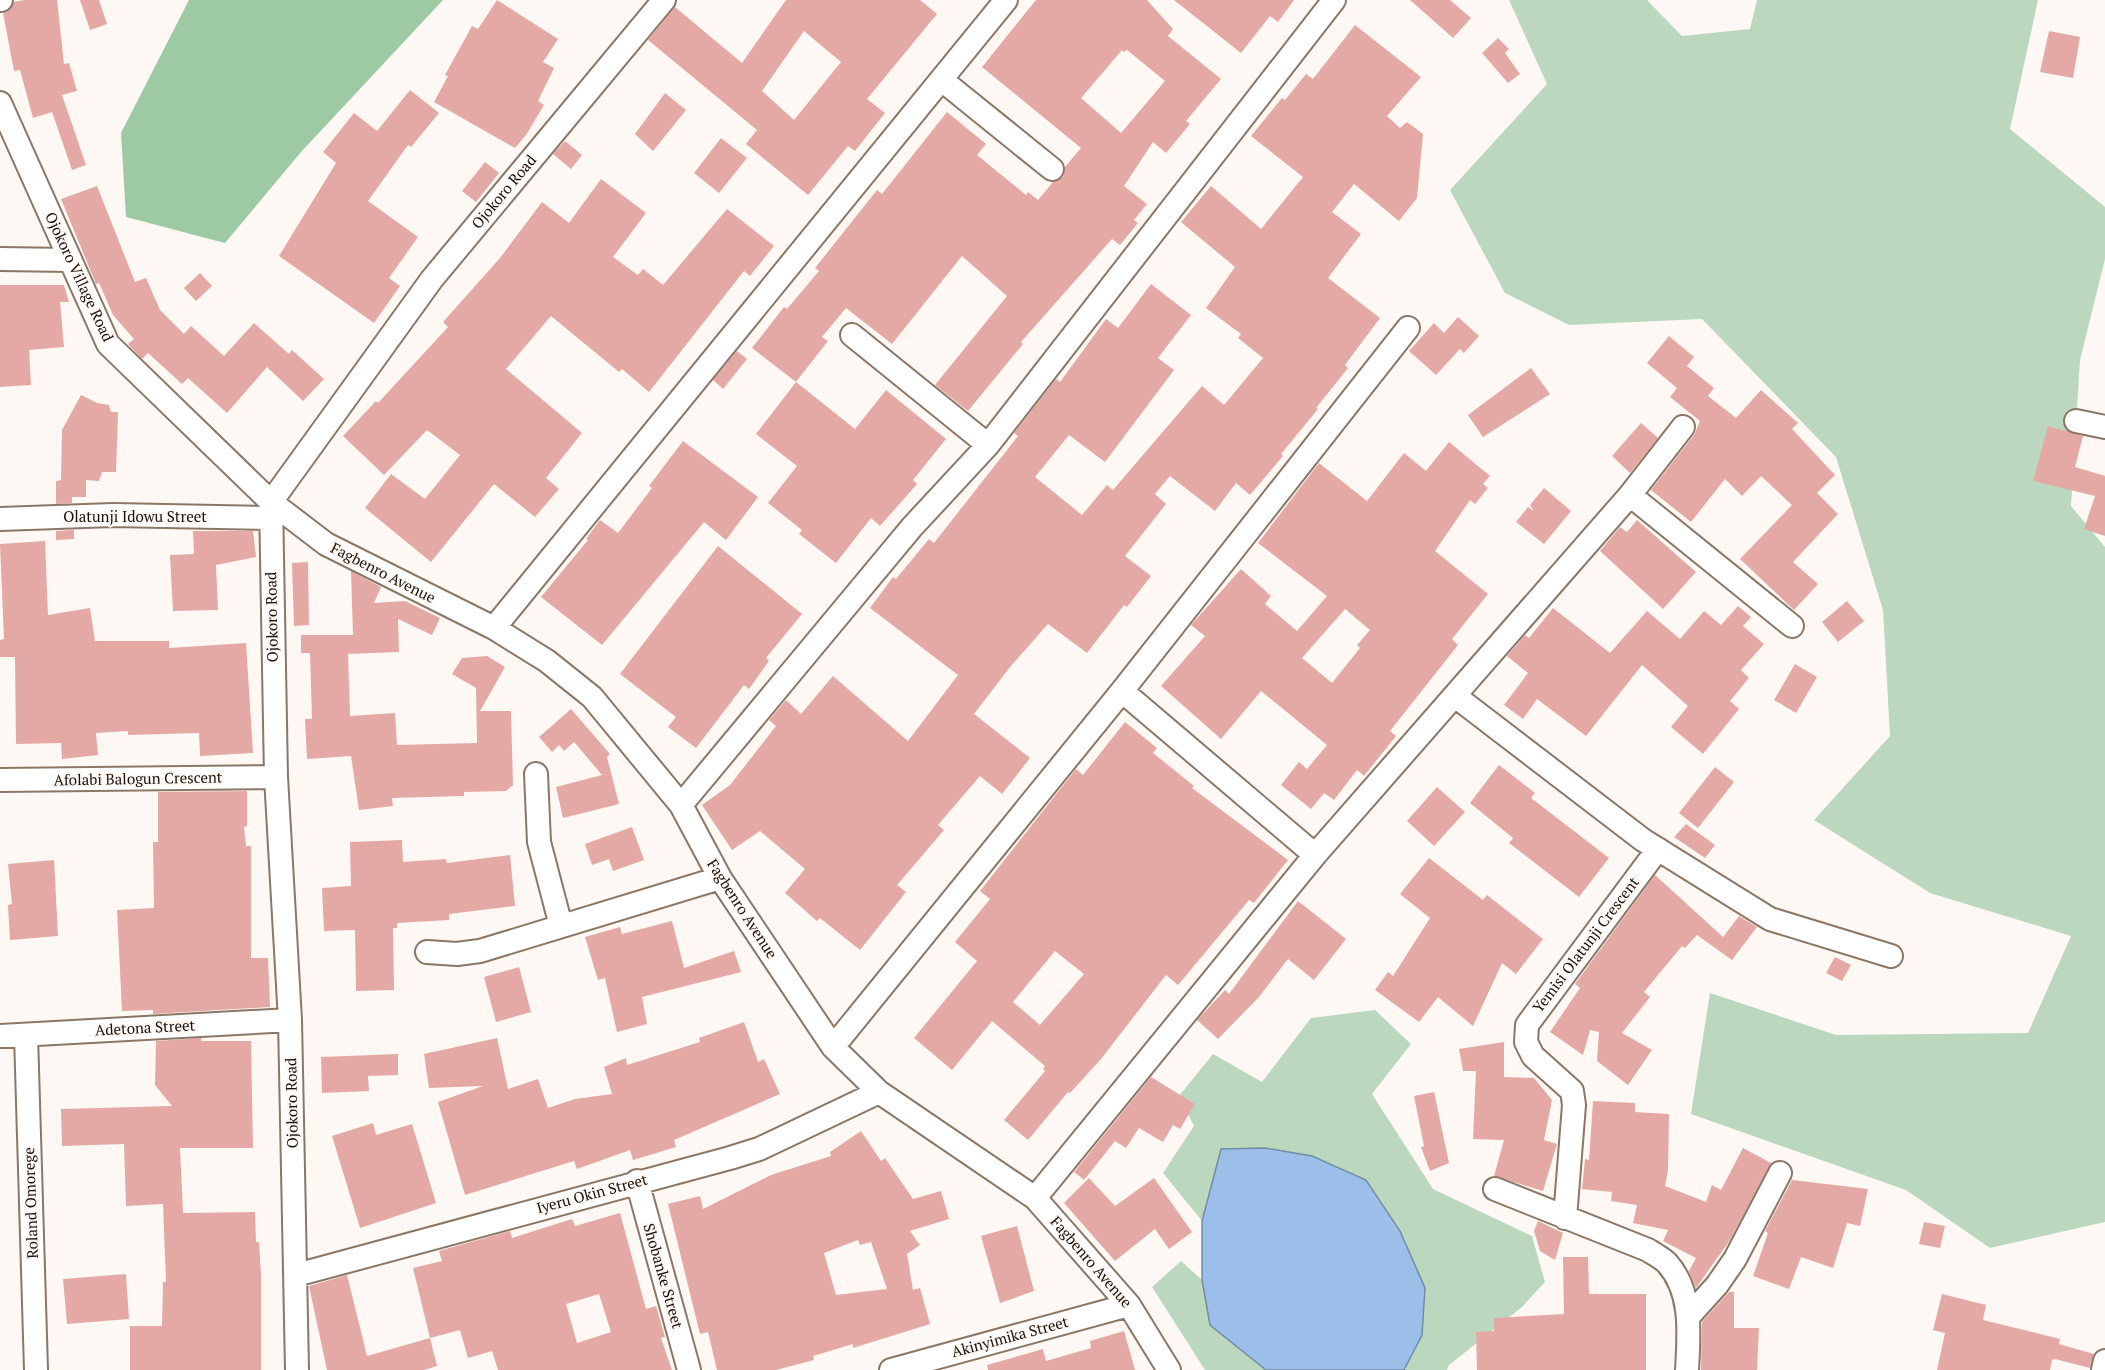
<svg xmlns="http://www.w3.org/2000/svg" width="2105" height="1370" font-family="'PT Serif',serif">
	<rect width="100%" height="100%" fill="#fdf8f4"/>
	<path fill="#bbd8be" d="M 1509,0 L 1647,0 L 1682,36 L 1750,29 L 1757,0 L 2038,0 L 2010,129 L 2105,207 L 2105,259 L 2080,360 L 2071,506 L 2105,547 L 2105,1222 L 1990,1248 L 1906,1190 L 1691,1114 L 1710,993 L 1836,1035 L 2028,1033 L 2071,936 L 1930,893 L 1814,820 L 1890,736 L 1883,610 L 1836,457 L 1702,319 L 1569,325 L 1505,293 L 1450,190 L 1547,84 Z
		M 1375,1010 L 1411,1044 L 1372,1094 L 1433,1189 L 1532,1236 L 1545,1282 L 1522,1307 L 1448,1366 L 1447,1370 L 1404,1370 L 1407,1368 L 1221,1149 L 1202,1221 L 1163,1173 L 1194,1126 L 1179,1096 L 1213,1054 L 1262,1082 L 1311,1018 Z
		M 1181,1261 L 1202,1280 L 1210,1325 L 1266,1370 L 1205,1370 L 1152,1287 Z"/>
	<path fill="#9dc9a3" d="M 189,0 L 443,0 L 301,152 L 225,243 L 126,217 L 121,133 Z"/>
	<path fill="#9bbfe8" stroke="#748ba6" stroke-width="1.5" d="M 1265,1148 L 1312,1156 L 1366,1180 L 1400,1231 L 1425,1288 L 1422,1335 L 1404,1370 L 1266,1370 L 1210,1325 L 1202,1280 L 1202,1221 L 1221,1149 Z"/>
	<path fill="#e5a9a5" fill-rule="evenodd" d="M 24,0 L 57,0 L 64,64 L 69,63 L 77,91 L 62,95 L 86,165 L 72,170 L 52,112 L 33,118 L 20,70 L 14,71 L 3,13 L 8,11 L 14,2 Z
		M 80,0 L 99,0 L 107,24 L 90,30 Z
		M 497,0 L 558,39 L 543,62 L 554,68 L 538,101 L 544,105 L 526,135 L 515,148 L 434,102 L 448,76 L 445,75 L 472,26 L 478,29 Z
		M 786,0 L 920,0 L 937,14 L 867,99 L 885,113 L 855,151 L 848,146 L 808,195 L 746,144 L 757,130 L 648,40 L 675,7 L 742,63 ZM 804,31 L 841,62 L 794,120 L 762,91 Z
		M 1036,0 L 1147,0 L 1173,29 L 1168,36 L 1221,79 L 1186,121 L 1190,124 L 1166,153 L 1153,142 L 1124,186 L 1147,204 L 1134,220 L 1138,223 L 1120,245 L 1112,239 L 1021,342 L 1023,344 L 968,411 L 935,385 L 1007,296 L 962,256 L 892,344 L 846,308 L 822,337 L 828,341 L 796,382 L 752,348 L 784,307 L 787,309 L 819,271 L 815,268 L 877,190 L 882,194 L 947,112 L 986,144 L 977,155 L 1026,195 L 1028,192 L 1038,200 L 1053,182 L 1063,177 L 1065,167 L 1081,148 L 982,67 ZM 1122,50 L 1124,52 L 1127,50 L 1165,81 L 1121,133 L 1081,98 Z
		M 1174,0 L 1294,0 L 1278,22 L 1270,16 L 1241,53 Z
		M 1410,0 L 1450,0 L 1471,18 L 1453,38 Z
		M 1355,25 L 1421,77 L 1387,116 L 1400,128 L 1407,122 L 1423,134 L 1417,198 L 1399,221 L 1354,184 L 1332,212 L 1361,234 L 1328,278 L 1380,318 L 1345,365 L 1348,368 L 1316,408 L 1318,409 L 1281,454 L 1283,456 L 1250,495 L 1236,483 L 1215,511 L 1170,476 L 1155,494 L 1166,504 L 1125,556 L 1151,576 L 1127,607 L 1124,605 L 1087,653 L 1048,624 L 1010,667 L 974,714 L 1030,758 L 1002,794 L 980,776 L 938,825 L 944,830 L 897,885 L 906,892 L 860,950 L 820,918 L 817,921 L 785,893 L 805,869 L 760,831 L 732,850 L 702,805 L 730,785 L 776,726 L 769,720 L 786,700 L 801,714 L 833,676 L 908,741 L 958,675 L 870,608 L 893,577 L 896,579 L 929,539 L 934,543 L 1018,436 L 1014,433 L 1056,379 L 1060,382 L 1106,319 L 1118,328 L 1151,284 L 1191,315 L 1158,358 L 1174,370 L 1105,462 L 1069,435 L 1035,477 L 1082,515 L 1107,485 L 1113,490 L 1202,386 L 1224,405 L 1263,358 L 1238,338 L 1241,334 L 1206,308 L 1235,267 L 1181,222 L 1211,186 L 1261,229 L 1303,177 L 1251,136 L 1282,98 L 1285,100 L 1306,74 L 1313,79 Z
		M 2049,31 L 2080,37 L 2073,78 L 2040,72 Z
		M 1498,38 L 1509,49 L 1505,53 L 1520,74 L 1508,83 L 1482,53 Z
		M 410,90 L 439,113 L 411,147 L 408,145 L 368,201 L 418,237 L 389,278 L 400,286 L 374,323 L 279,256 L 336,163 L 323,152 L 354,113 L 377,131 Z
		M 665,93 L 686,110 L 653,151 L 635,134 Z
		M 721,138 L 747,158 L 719,193 L 694,173 Z
		M 565,141 L 582,155 L 571,169 L 553,154 Z
		M 485,162 L 499,173 L 476,202 L 462,191 Z
		M 601,179 L 646,213 L 613,257 L 638,275 L 643,269 L 663,285 L 727,209 L 774,246 L 750,276 L 744,271 L 649,392 L 622,369 L 619,372 L 551,316 L 506,369 L 582,433 L 546,478 L 559,489 L 535,517 L 494,484 L 431,562 L 365,508 L 391,474 L 425,499 L 460,455 L 427,430 L 384,475 L 343,436 L 376,401 L 378,403 L 448,327 L 443,322 L 500,258 L 542,202 L 569,223 Z
		M 97,186 L 135,282 L 146,278 L 160,310 L 184,334 L 191,326 L 224,356 L 254,323 L 289,354 L 292,350 L 324,379 L 303,401 L 267,367 L 227,413 L 188,378 L 182,384 L 148,353 L 142,359 L 128,344 L 134,339 L 113,315 L 99,283 L 96,284 L 61,199 Z
		M 200,273 L 212,286 L 196,301 L 184,288 Z
		M 0,285 L 64,285 L 69,302 L 60,302 L 64,347 L 29,350 L 31,385 L 0,387 Z
		M 1458,317 L 1479,336 L 1464,353 L 1460,349 L 1436,375 L 1409,351 L 1434,323 L 1444,333 Z
		M 1669,336 L 1694,357 L 1687,366 L 1714,388 L 1708,396 L 1736,418 L 1761,390 L 1798,423 L 1792,429 L 1835,475 L 1817,493 L 1838,514 L 1793,562 L 1818,584 L 1794,610 L 1740,559 L 1792,505 L 1761,476 L 1742,496 L 1725,479 L 1691,522 L 1651,490 L 1694,435 L 1700,421 L 1670,397 L 1677,388 L 1647,363 Z
		M 737,351 L 747,359 L 723,389 L 713,380 Z
		M 1531,368 L 1550,394 L 1483,437 L 1468,415 Z
		M 796,382 L 855,429 L 886,390 L 946,439 L 913,480 L 917,484 L 880,526 L 871,518 L 836,563 L 799,534 L 802,530 L 768,503 L 797,466 L 756,434 Z
		M 81,395 L 97,403 L 109,405 L 111,412 L 118,412 L 116,472 L 102,472 L 99,481 L 86,480 L 86,497 L 72,497 L 72,503 L 56,504 L 56,481 L 61,480 L 62,430 Z
		M 1641,423 L 1658,438 L 1630,473 L 1612,456 Z
		M 2048,426 L 2083,436 L 2075,467 L 2105,476 L 2105,536 L 2084,529 L 2095,496 L 2033,481 Z
		M 683,441 L 758,497 L 726,540 L 704,522 L 602,645 L 541,597 L 588,540 L 586,539 L 600,520 L 618,533 L 652,488 L 649,486 Z
		M 1449,442 L 1490,476 L 1483,484 L 1488,488 L 1475,504 L 1470,500 L 1435,551 L 1488,594 L 1452,639 L 1458,645 L 1390,731 L 1396,736 L 1364,776 L 1357,770 L 1334,800 L 1324,793 L 1311,809 L 1281,785 L 1299,762 L 1307,769 L 1327,745 L 1261,691 L 1221,739 L 1161,686 L 1205,636 L 1191,625 L 1241,569 L 1271,596 L 1265,604 L 1297,631 L 1327,596 L 1258,543 L 1319,463 L 1367,501 L 1404,453 L 1426,471 ZM 1345,609 L 1370,630 L 1357,645 L 1360,648 L 1332,683 L 1302,658 Z
		M 1544,488 L 1571,511 L 1544,544 L 1516,522 L 1528,507 L 1534,511 L 1530,505 Z
		M 1637,520 L 1696,572 L 1663,609 L 1600,551 L 1620,527 L 1627,532 Z
		M 74,530 L 74,539 L 56,540 L 56,531 Z
		M 193,531 L 253,531 L 256,557 L 216,565 L 218,610 L 173,611 L 170,555 L 194,554 Z
		M 45,541 L 48,615 L 90,608 L 95,641 L 169,641 L 169,648 L 246,643 L 253,753 L 200,756 L 199,733 L 128,735 L 128,731 L 96,733 L 98,755 L 62,759 L 61,743 L 16,744 L 15,657 L 0,657 L 0,640 L 4,639 L 0,544 Z
		M 718,546 L 802,614 L 766,658 L 769,661 L 749,689 L 744,685 L 696,748 L 668,727 L 676,717 L 620,674 Z
		M 308,562 L 309,625 L 294,626 L 292,563 Z
		M 351,571 L 381,587 L 374,603 L 405,601 L 440,618 L 432,635 L 398,619 L 399,652 L 348,654 L 350,716 L 395,713 L 397,745 L 477,743 L 476,688 L 452,674 L 462,658 L 487,656 L 505,667 L 480,711 L 511,711 L 513,785 L 506,791 L 464,792 L 464,796 L 392,798 L 393,806 L 359,810 L 351,756 L 307,759 L 305,719 L 312,719 L 310,653 L 301,653 L 301,635 L 353,635 Z
		M 1847,601 L 1864,621 L 1838,642 L 1822,622 Z
		M 1738,606 L 1751,617 L 1743,626 L 1764,644 L 1741,670 L 1749,678 L 1730,701 L 1739,709 L 1703,754 L 1671,727 L 1688,706 L 1642,665 L 1586,736 L 1537,699 L 1523,719 L 1504,705 L 1528,673 L 1507,656 L 1525,635 L 1529,638 L 1553,608 L 1610,653 L 1647,611 L 1680,639 L 1704,611 L 1721,625 Z
		M 1795,664 L 1817,677 L 1796,713 L 1774,700 Z
		M 571,709 L 610,754 L 607,757 L 619,804 L 563,818 L 556,787 L 602,775 L 574,742 L 564,751 L 559,745 L 552,752 L 539,737 Z
		M 1125,722 L 1157,748 L 1153,753 L 1194,786 L 1192,788 L 1288,860 L 1254,903 L 1249,900 L 1178,985 L 1166,975 L 1101,1059 L 1070,1093 L 1068,1092 L 1028,1140 L 1004,1120 L 1045,1071 L 1043,1069 L 1045,1066 L 992,1021 L 952,1070 L 914,1038 L 977,961 L 955,942 L 990,899 L 980,891 L 1076,769 L 1083,775 ZM 1055,951 L 1084,974 L 1040,1025 L 1013,1002 Z
		M 1499,765 L 1535,793 L 1531,798 L 1609,858 L 1579,897 L 1509,843 L 1513,838 L 1470,803 Z
		M 1715,767 L 1734,782 L 1698,828 L 1679,813 Z
		M 1437,787 L 1465,812 L 1434,846 L 1407,821 Z
		M 247,791 L 247,826 L 244,827 L 246,846 L 251,846 L 251,958 L 268,958 L 270,1007 L 153,1014 L 153,1010 L 122,1011 L 117,910 L 154,908 L 153,842 L 158,842 L 158,792 Z
		M 1686,824 L 1715,845 L 1705,858 L 1674,837 Z
		M 632,827 L 644,860 L 613,871 L 609,859 L 592,865 L 585,844 Z
		M 402,840 L 403,862 L 446,859 L 447,863 L 510,855 L 515,906 L 449,914 L 449,920 L 397,923 L 397,928 L 393,928 L 394,990 L 356,991 L 355,930 L 324,931 L 322,888 L 351,886 L 350,842 Z
		M 1429,858 L 1483,900 L 1487,895 L 1543,939 L 1516,974 L 1502,963 L 1473,1026 L 1438,997 L 1419,1022 L 1375,990 L 1388,972 L 1393,976 L 1430,918 L 1400,894 Z
		M 54,860 L 58,936 L 10,940 L 8,905 L 12,904 L 8,864 Z
		M 1655,875 L 1723,937 L 1739,916 L 1757,927 L 1732,960 L 1697,935 L 1685,948 L 1682,946 L 1644,992 L 1650,997 L 1622,1033 L 1652,1050 L 1628,1085 L 1597,1061 L 1599,1032 L 1590,1030 L 1583,1055 L 1550,1032 L 1580,988 L 1575,984 Z
		M 1298,901 L 1346,939 L 1314,980 L 1288,959 L 1259,997 L 1218,1039 L 1197,1020 L 1225,990 L 1229,994 Z
		M 672,921 L 684,968 L 734,951 L 741,972 L 642,997 L 647,1024 L 617,1032 L 605,978 L 598,980 L 585,937 L 620,927 L 622,934 Z
		M 1835,957 L 1851,965 L 1842,981 L 1826,973 Z
		M 519,967 L 531,1012 L 496,1022 L 484,977 Z
		M 744,1022 L 758,1062 L 764,1059 L 780,1094 L 674,1140 L 676,1147 L 633,1160 L 630,1150 L 577,1169 L 574,1161 L 465,1195 L 438,1102 L 483,1086 L 429,1088 L 424,1054 L 497,1038 L 508,1089 L 538,1079 L 548,1108 L 575,1099 L 612,1094 L 604,1067 L 626,1058 L 627,1065 L 700,1042 L 699,1038 Z
		M 201,1038 L 201,1041 L 251,1041 L 253,1148 L 180,1148 L 183,1213 L 255,1212 L 256,1242 L 259,1242 L 261,1275 L 261,1370 L 130,1370 L 130,1326 L 162,1326 L 163,1282 L 166,1282 L 163,1204 L 126,1206 L 124,1144 L 62,1146 L 61,1109 L 172,1106 L 155,1085 L 156,1041 Z
		M 1504,1042 L 1504,1077 L 1534,1078 L 1552,1100 L 1544,1140 L 1557,1144 L 1543,1191 L 1494,1176 L 1504,1140 L 1473,1139 L 1476,1071 L 1463,1071 L 1459,1049 Z
		M 398,1054 L 398,1075 L 368,1076 L 369,1091 L 322,1093 L 321,1057 Z
		M 1151,1077 L 1195,1104 L 1180,1129 L 1173,1125 L 1163,1142 L 1139,1128 L 1126,1148 L 1115,1141 L 1084,1180 L 1074,1172 Z
		M 1434,1092 L 1449,1163 L 1430,1171 L 1421,1147 L 1424,1146 L 1414,1096 Z
		M 1593,1101 L 1635,1103 L 1635,1112 L 1669,1114 L 1668,1170 L 1665,1186 L 1706,1202 L 1712,1185 L 1721,1190 L 1743,1148 L 1771,1163 L 1730,1240 L 1696,1288 L 1689,1271 L 1696,1258 L 1663,1241 L 1668,1230 L 1633,1223 L 1637,1205 L 1611,1201 L 1612,1192 L 1582,1189 L 1585,1159 L 1589,1160 Z
		M 373,1123 L 376,1135 L 412,1124 L 436,1203 L 360,1228 L 332,1136 Z
		M 861,1131 L 881,1161 L 885,1158 L 913,1199 L 941,1191 L 949,1219 L 910,1231 L 920,1245 L 907,1254 L 913,1290 L 920,1288 L 930,1324 L 853,1348 L 853,1344 L 813,1356 L 814,1360 L 776,1370 L 717,1370 L 708,1332 L 700,1334 L 668,1204 L 700,1196 L 703,1209 L 771,1175 L 831,1156 L 830,1152 ZM 858,1240 L 860,1245 L 871,1242 L 887,1289 L 836,1295 L 824,1253 Z
		M 1089,1178 L 1115,1206 L 1154,1178 L 1192,1232 L 1169,1249 L 1155,1229 L 1115,1261 L 1064,1203 Z
		M 1792,1180 L 1868,1189 L 1860,1226 L 1847,1223 L 1833,1268 L 1801,1257 L 1789,1289 L 1753,1276 L 1768,1233 L 1765,1231 Z
		M 620,1213 L 646,1309 L 656,1306 L 665,1337 L 661,1338 L 672,1370 L 498,1370 L 492,1351 L 468,1358 L 460,1330 L 430,1338 L 437,1366 L 424,1370 L 327,1370 L 309,1286 L 347,1275 L 367,1356 L 430,1338 L 413,1268 L 442,1261 L 439,1251 L 510,1231 L 512,1238 L 572,1219 L 575,1226 ZM 599,1294 L 611,1332 L 577,1343 L 566,1304 Z
		M 1538,1221 L 1563,1233 L 1555,1260 L 1540,1251 L 1534,1231 Z
		M 1924,1222 L 1945,1226 L 1940,1248 L 1919,1244 Z
		M 1017,1226 L 1034,1291 L 1000,1303 L 981,1236 Z
		M 1563,1257 L 1588,1257 L 1589,1294 L 1646,1294 L 1646,1370 L 1477,1370 L 1476,1332 L 1494,1331 L 1494,1318 L 1564,1314 Z
		M 126,1274 L 129,1319 L 67,1324 L 63,1279 Z
		M 1729,1292 L 1734,1292 L 1734,1328 L 1759,1328 L 1757,1370 L 1701,1370 L 1702,1322 Z
		M 1942,1294 L 1986,1305 L 1983,1320 L 2060,1339 L 2059,1344 L 2094,1354 L 2090,1368 L 2055,1359 L 2052,1360 L 2050,1370 L 1937,1370 L 1945,1333 L 1933,1330 Z
		M 1124,1331 L 1135,1370 L 988,1370 L 987,1365 L 1043,1349 L 1046,1361 L 1091,1348 L 1090,1341 Z"/>
	<g fill="none" stroke-linecap="round" stroke-linejoin="round">
		<g stroke="#8b7765" stroke-width="26">
			<path id="minor" d="M 0,0 L 1,0
				M 943,81 L 1052,169
				M 0,103 L 108,344 L 271,502 L 326,544 L 494,628 L 547,661 L 592,697 L 681,805 L 720,878 L 833,1047 L 879,1092 L 1035,1198 L 1129,1305 L 1169,1370
				M 0,259 L 70,260
				M 852,335 L 988,445
				M 2076,421 L 2105,427
				M 1630,495 L 1792,626
				M 0,519 L 113,515 L 270,518
				M 494,628 L 1006,0
				M 1122,691 L 1315,855
				M 1455,696 L 1643,840 L 1770,919 L 1891,956
				M 536,774 L 539,842 L 561,926
				M 0,780 L 276,777
				M 681,805 L 912,527 L 988,445 L 1334,0
				M 427,952 L 457,954 L 480,951 L 720,878
				M 26,1035 L 36,1370
				M 0,1036 L 290,1020
				M 833,1047 L 1122,691 L 1408,328
				M 637,1181 L 689,1370
				M 1495,1189 L 1648,1250 C 1654,1254 1662,1258 1667,1263 C 1693,1292 1689,1334 1687,1370
				M 1035,1198 L 1315,855 L 1630,495 L 1683,427
				M 1565,1218 L 1574,1105 L 1572,1091 L 1533,1056 L 1526,1042 L 1527,1025 L 1658,849
				M 296,1275 L 730,1158 L 759,1149 L 879,1092
				M 1690,1315 L 1717,1285 L 1735,1259 L 1780,1173
				M 297,1370 L 290,1020 L 276,777 L 271,502 L 432,279 L 664,0
				M 891,1370 L 1129,1305
				M 2103,1370 L 2105,1361"/>
		</g>
		<use href="#minor" stroke="#fff" stroke-width="22"/>
	</g>
	<g text-anchor="middle" stroke-width="4.5" stroke-linejoin="round" paint-order="stroke">
		<g font-size="15" fill="#19110b" stroke="#fdf8f4">
			<text transform="translate(504 192) rotate(-50)" y="5">Ojokoro Road</text>
			<text transform="translate(79 277) rotate(65)" y="5">Ojokoro Village Road</text>
			<text x="135" y="522">Olatunji Idowu Street</text>
			<text transform="translate(383 573) rotate(27)" y="5">Fagbenro Avenue</text>
			<text transform="translate(272 617) rotate(-91)" y="5">Ojokoro Road</text>
			<text transform="translate(138 779) rotate(-1)" y="5">Afolabi Balogun Crescent</text>
			<text transform="translate(742 909) rotate(57)" y="5">Fagbenro Avenue</text>
			<text transform="translate(1586 945) rotate(-53)" y="5">Yemisi Olatunji Crescent</text>
			<text transform="translate(145 1028) rotate(-3)" y="5">Adetona Street</text>
			<text transform="translate(292 1103) rotate(-91)" y="5">Ojokoro Road</text>
			<text transform="translate(592 1194) rotate(-15)" y="5">Iyeru Okin Street</text>
			<text transform="translate(31 1203) rotate(-92)" y="5">Roland Omorege</text>
			<text transform="translate(1091 1262) rotate(49)" y="5">Fagbenro Avenue</text>
			<text transform="translate(663 1276) rotate(74)" y="5">Shobanke Street</text>
			<text transform="translate(1010 1337) rotate(-15)" y="5">Akinyimika Street</text>
		</g>
	</g>
</svg>
